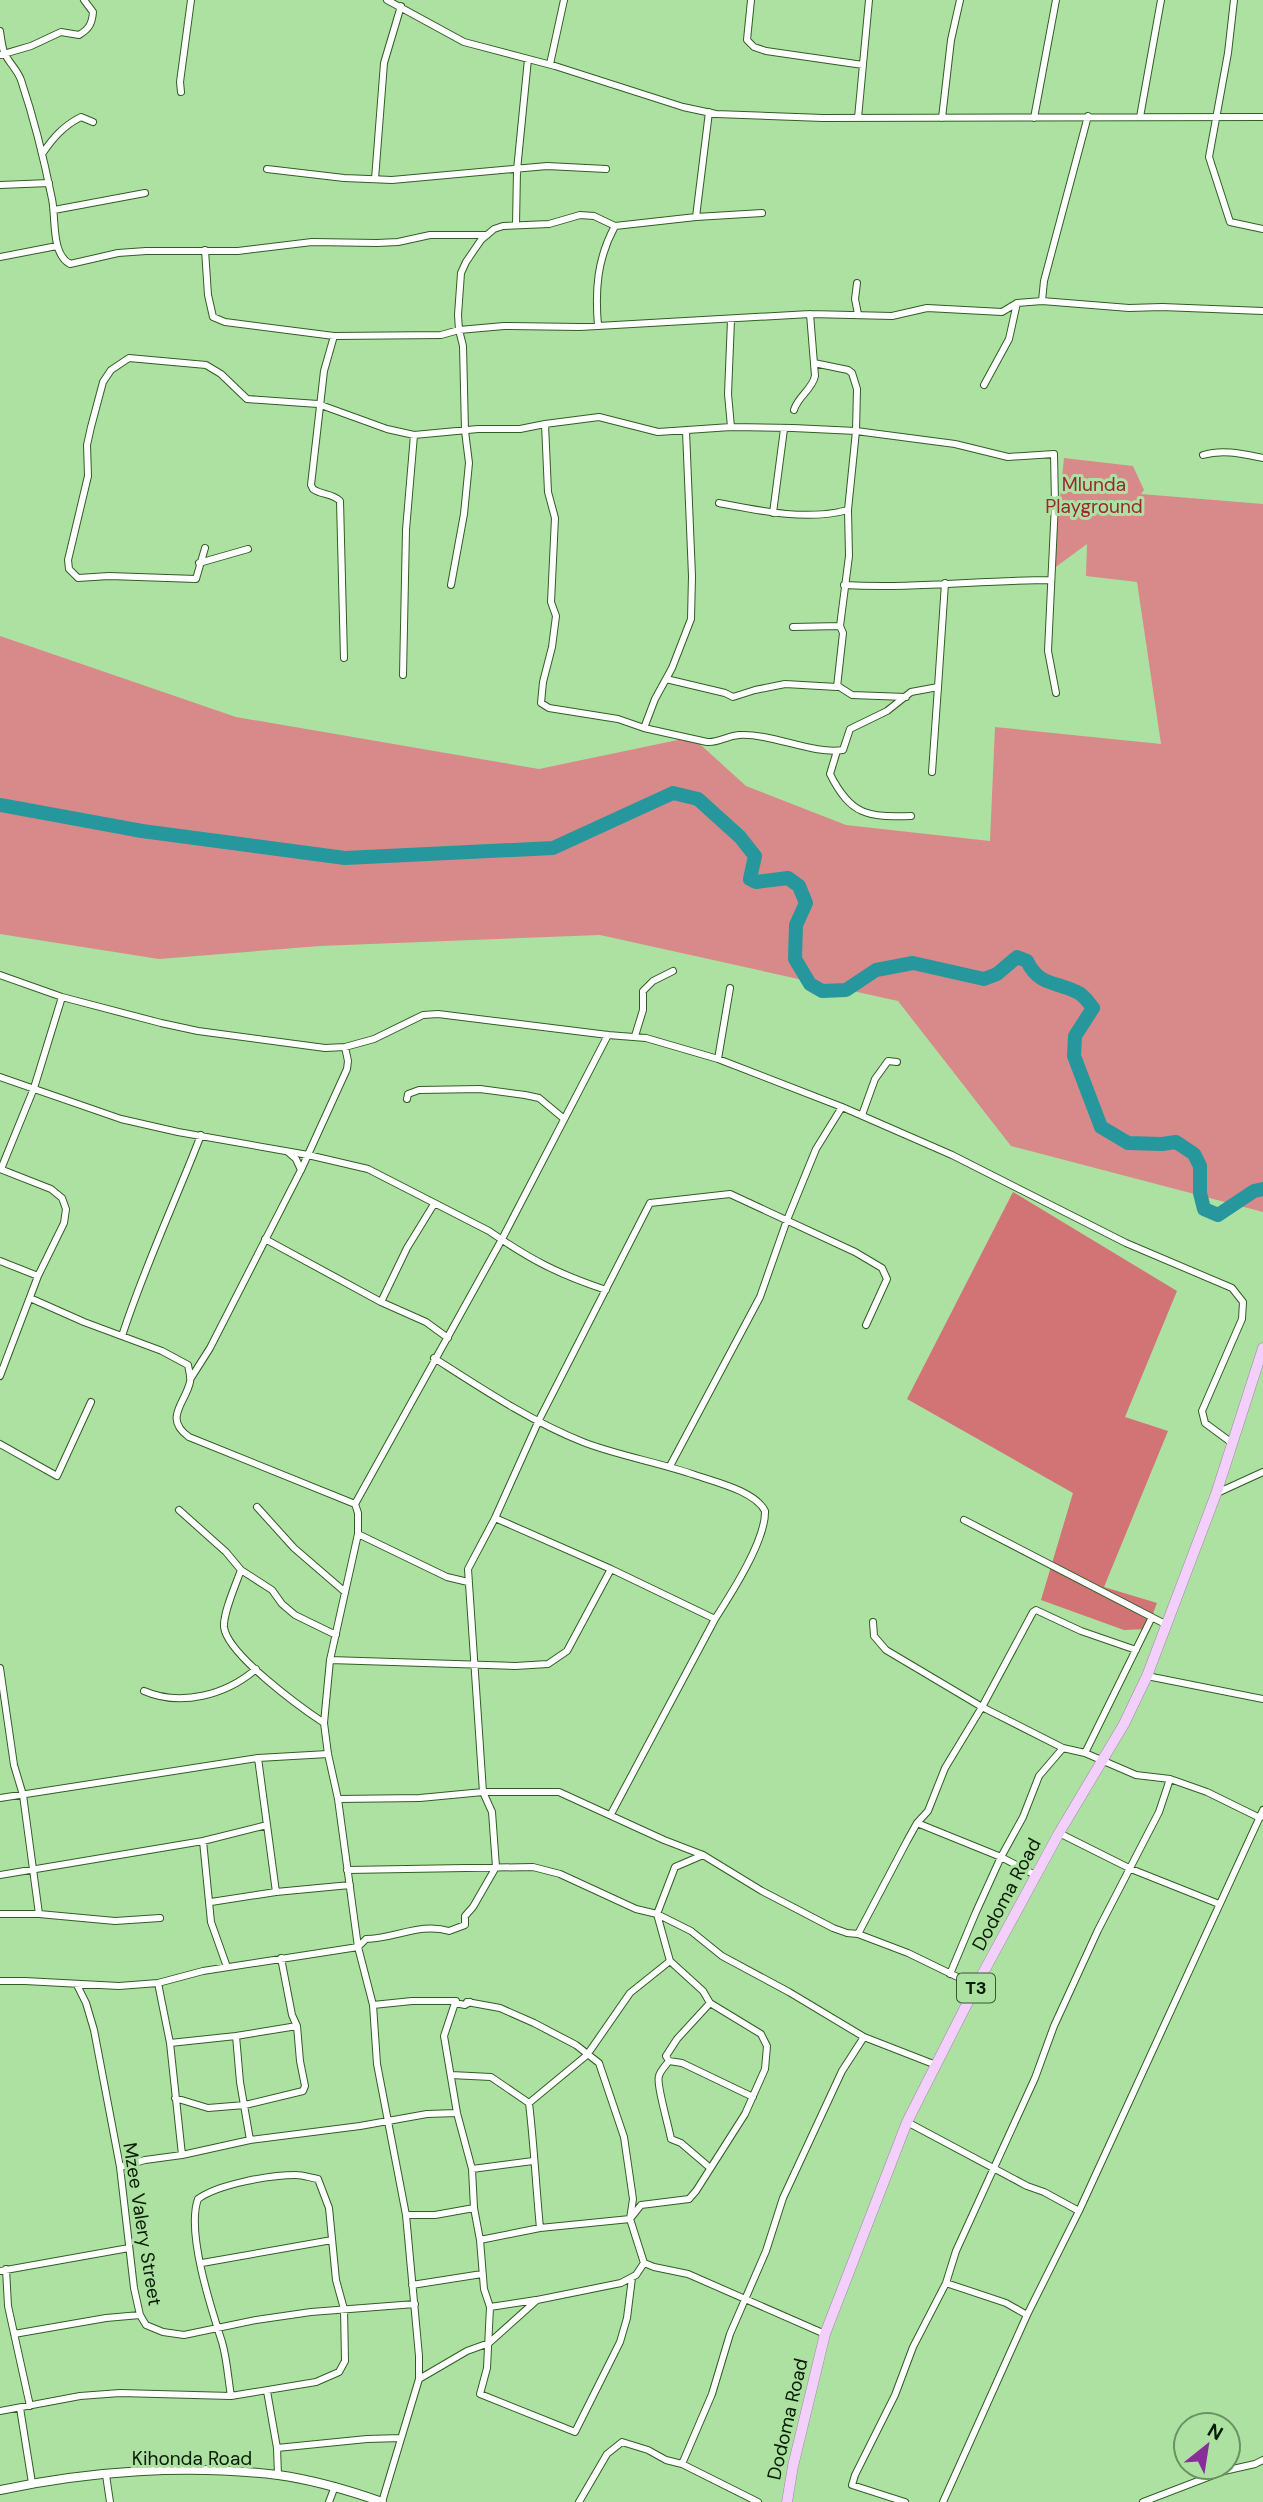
<svg xmlns="http://www.w3.org/2000/svg" width="1263" height="2502" font-family="'DM Sans',sans-serif">
	<rect width="100%" height="100%" fill="#ade1a1"/>
	<path fill="#d88a8a" d="M 1064,458 L 1133,466 L 1144,490 L 1141,494 L 1263,504 L 1263,1212 L 1011,1146 L 898,1001 L 600,935 L 320,946 L 159,959 L 0,934 L 0,636 L 236,717 L 539,769 L 692,737 L 746,786 L 846,825 L 990,841 L 995,727 L 1161,744 L 1137,582 L 1086,576 L 1087,544 L 1053,569 Z"/>
	<path fill="#d27375" d="M 1013,1192 L 1177,1291 L 1125,1417 L 1168,1431 L 1104,1587 L 1157,1603 L 1147,1629 L 1124,1630 L 1041,1600 L 1073,1493 L 907,1399 Z"/>
	<g fill="none" stroke-linecap="round" stroke-linejoin="round">
		<path stroke="#26979d" stroke-width="14" d="M 0,805 L 142,831 L 345,858 L 553,848 L 673,793 L 698,799 L 740,837 L 755,856 L 750,879 L 756,882 L 788,878 L 799,886 L 806,903 L 796,925 L 795,959 L 810,984 L 822,991 L 846,990 L 876,970 L 913,963 L 984,979 L 997,974 L 1017,957 L 1027,961 C 1039,986 1055,981 1077,992 C 1084,995 1088,1002 1093,1008 L 1075,1036 L 1074,1056 L 1101,1127 L 1128,1143 L 1162,1144 L 1176,1142 L 1194,1154 L 1200,1166 L 1200,1193 L 1204,1209 L 1218,1215 L 1254,1191 L 1263,1189"/>
		<g stroke="#315e25" stroke-width="8">
			<path id="minor" d="M 387,0 L 464,42 L 555,66 L 683,107 L 716,114 L 823,118 L 1263,117
				M 751,0 L 747,40 L 754,47 L 766,51 L 863,65
				M 1234,0 L 1228,53 L 1209,157 L 1230,222 L 1263,229
				M 0,31 C 1,38 2,46 4,52 C 8,62 17,69 21,80 C 34,119 44,159 52,199 C 56,218 51,254 70,264 L 118,253 L 146,251 L 238,251 L 312,242 L 377,243 L 398,242 L 430,235 L 487,235
				M 0,55 L 31,46 L 61,32 L 79,35 C 89,29 92,24 93,12 L 84,0
				M 550,64 L 564,0
				M 181,92 L 180,82 L 191,0
				M 1140,117 L 1161,0
				M 858,118 L 869,0
				M 942,118 L 951,40 L 960,0
				M 1034,118 L 1056,0
				M 42,154 C 53,138 63,126 81,117 L 93,122
				M 267,169 L 344,178 L 392,180 L 547,166 L 606,169
				M 375,179 L 384,63 L 401,6
				M 0,185 L 49,183
				M 54,210 L 145,193
				M 696,217 L 709,112
				M 516,225 L 517,170 L 528,59
				M 205,250 L 208,295 L 213,317 L 225,322 L 334,336 L 441,335 L 459,330 L 504,326 L 580,327 L 810,314 L 892,316 L 927,308 L 1002,312 L 1017,303 L 1042,301 L 1129,308 L 1162,307 L 1263,311
				M 0,257 L 57,246
				M 857,283 L 855,299 L 858,314
				M 1042,301 L 1044,281 L 1088,116
				M 598,326 C 595,290 597,259 615,226 L 696,217 L 762,213
				M 334,336 L 324,371 L 311,485 L 313,489 C 321,495 332,493 340,501 L 344,658
				M 984,385 L 1009,339 L 1017,303
				M 794,410 C 798,396 812,390 815,376 L 810,314
				M 545,424 L 548,492 L 555,518 L 551,602 L 556,616 L 552,647 L 543,682 L 541,703 L 549,708 L 618,719 L 644,728 L 655,699 L 672,668 L 691,619 L 692,576 L 686,431
				M 731,427 L 728,394 L 731,320
				M 1203,455 C 1223,449 1243,454 1263,458
				M 719,503 C 760,511 807,521 848,510 L 856,431 L 857,389 L 852,373 L 848,370 L 814,363
				M 773,513 L 784,429
				M 205,548 L 196,579 L 109,576 L 78,578 L 69,569 L 68,560 L 88,476 L 87,445 L 91,427 L 103,382 L 111,370 L 129,358 L 206,365 L 221,374 L 247,399 L 318,404 L 387,429 L 414,435 L 478,429 L 520,429 L 545,424 L 599,417 L 658,432 L 731,427 L 793,428 L 856,431 L 955,444 L 1008,457 L 1054,454 L 1055,503 L 1048,651 L 1056,693
				M 199,563 L 248,549
				M 451,585 L 464,514 L 469,463 L 465,431 L 463,346 L 459,330 L 458,315 L 461,273 L 466,262 L 481,240 L 494,229 L 503,226 L 549,224 L 580,215 L 594,216 L 615,226
				M 844,585 C 913,589 982,580 1051,580
				M 793,627 L 840,626
				M 403,675 L 406,530 L 414,435
				M 666,679 L 725,693 L 733,697 L 755,690 L 785,684 L 837,687 L 843,633 L 840,626 L 849,556 L 848,510
				M 838,686 L 852,695 L 906,697
				M 644,728 L 707,742 C 719,743 726,736 739,735 C 772,733 813,755 843,750 L 850,729 L 887,711 L 911,692 L 938,687 L 945,583
				M 837,751 L 830,774 C 851,816 868,817 911,816
				M 932,772 L 938,687
				M 0,975 L 62,997 L 161,1023 L 198,1031 L 325,1048 L 345,1047 L 374,1039 L 423,1015 L 438,1014 L 608,1035 L 646,1038 L 718,1059 L 842,1107 L 952,1155 L 1126,1243 L 1232,1288 L 1243,1302 L 1242,1319 L 1202,1411 L 1205,1423 L 1232,1443
				M 635,1036 L 643,1010 L 643,991 L 653,981 L 673,971
				M 718,1059 L 730,988
				M 0,1077 L 121,1119 L 178,1132 L 308,1155 L 368,1169 L 489,1231 C 531,1260 558,1274 606,1290
				M 407,1099 L 408,1094 L 419,1090 L 480,1089 L 525,1095 L 539,1098 L 563,1118
				M 862,1115 L 875,1079 L 888,1061 L 897,1062
				M 288,1152 L 296,1159 L 301,1170
				M 0,1169 L 51,1189 L 62,1198 L 66,1209 L 64,1223 L 38,1276 L 0,1376
				M 1,1169 L 34,1088 L 62,997
				M 265,1239 L 381,1302 L 426,1322 L 448,1338
				M 0,1261 L 38,1276
				M 30,1298 L 84,1322 L 162,1351 L 188,1365 C 189,1371 191,1377 190,1382 C 185,1404 163,1418 189,1437 L 355,1504
				M 381,1302 L 407,1248 L 434,1204
				M 122,1336 C 144,1268 175,1202 201,1135
				M 434,1358 C 481,1388 530,1421 583,1442 C 619,1456 658,1462 695,1475 C 715,1482 755,1491 765,1511 C 766,1540 731,1594 715,1619
				M 191,1378 L 210,1348 L 301,1170 L 347,1069 L 348,1061 L 345,1047
				M 0,1444 L 57,1476 L 91,1402
				M 670,1466 L 760,1297 L 787,1220 L 816,1149 L 842,1107
				M 1217,1493 L 1263,1472
				M 257,1507 L 294,1548 L 345,1592
				M 179,1510 L 226,1552 L 241,1570 L 272,1590 L 282,1604 L 295,1615 L 336,1635
				M 495,1518 L 611,1569 L 715,1619 L 611,1814
				M 964,1520 L 1167,1625
				M 358,1534 L 447,1577 L 468,1582
				M 241,1570 C 236,1584 223,1613 224,1627 C 227,1654 300,1707 324,1723
				M 873,1622 L 874,1636 L 886,1650 L 982,1707 L 1063,1748 L 1085,1753 L 1136,1775 L 1170,1779 L 1207,1792 L 1260,1818
				M 330,1660 L 515,1666 L 548,1664 L 567,1651 L 611,1569
				M 0,1668 L 14,1765 L 23,1795 L 39,1914
				M 1147,1676 L 1263,1699
				M 144,1691 C 181,1707 226,1695 256,1669
				M 1085,1753 L 1152,1617
				M 258,1758 L 276,1892
				M 0,1798 L 258,1758 L 328,1754
				M 338,1799 L 420,1798 L 483,1792 L 559,1792 L 664,1840 L 703,1855 L 762,1891 L 833,1928 L 847,1933 L 858,1934 L 908,1953 L 976,1986
				M 917,1823 L 1001,1857 L 1037,1876
				M 1059,1833 L 1131,1869 L 1219,1904
				M 203,1841 L 211,1922 L 227,1967
				M 347,1870 L 533,1867 L 560,1874 L 636,1909 L 657,1914 L 691,1931 L 722,1956 L 789,1992 L 864,2037 L 936,2065
				M 0,1875 L 203,1841 L 267,1825
				M 211,1902 L 276,1892 L 350,1885
				M 0,1914 L 39,1914 L 115,1921 L 160,1918
				M 858,1934 L 907,1841 L 917,1823 L 928,1811 L 945,1768 L 982,1707 L 1033,1612 L 1036,1610 L 1081,1631 L 1136,1650
				M 950,1974 L 976,1912 L 1001,1857 L 1023,1817 L 1039,1776 L 1063,1748
				M 0,1981 L 25,1981 L 119,1986 L 158,1983 L 203,1971 L 358,1947 L 366,1939 C 394,1939 421,1922 449,1931 L 465,1925 L 465,1916 L 473,1907 L 496,1867 L 492,1812 L 483,1792 L 468,1569 L 495,1518 L 539,1420 L 650,1203 L 730,1194 L 855,1252 L 882,1268 L 887,1279 L 866,1325
				M 158,1983 L 170,2043 L 182,2155
				M 77,1985 L 86,2003 L 94,2030 L 120,2167 L 134,2288 L 140,2315 L 146,2325 L 163,2332 L 184,2335 L 256,2320 L 311,2312 L 415,2304
				M 467,2002 L 500,2008 L 534,2023 L 576,2045 L 599,2063 L 624,2137 L 633,2199 L 630,2219 L 644,2263 L 654,2267 L 688,2274 L 825,2334
				M 470,2002 L 465,2005 L 455,2003 L 444,2036 L 457,2113 L 472,2169 L 474,2208 L 480,2240 L 484,2289 L 490,2307 L 487,2368 L 480,2394 L 575,2432 L 620,2342 L 627,2318 L 632,2278
				M 373,2005 L 412,2001 L 456,2001
				M 170,2043 L 236,2036
				M 669,2061 L 682,2063 L 753,2097
				M 451,2075 L 491,2077 L 529,2103 C 534,2145 536,2187 540,2228
				M 175,2098 L 208,2108 L 245,2105 L 303,2091 L 305,2086 L 300,2061 L 297,2026 L 292,2015 L 281,1958
				M 529,2103 L 587,2055 L 630,1993 L 670,1961 L 657,1914 L 675,1867 L 703,1855
				M 907,2122 L 1027,2186 L 1044,2192 L 1079,2211
				M 250,2140 L 240,2082 L 236,2036 L 297,2026
				M 120,2167 L 145,2160 L 182,2155 L 250,2140 L 360,2126 L 427,2114 L 457,2113
				M 709,2167 L 681,2143 L 671,2139 C 669,2127 656,2084 659,2076 C 660,2071 666,2065 669,2061 L 666,2056 L 677,2039 L 710,2003
				M 472,2169 L 533,2161
				M 406,2215 L 435,2215 L 474,2208
				M 480,2240 L 540,2228 L 630,2219 L 641,2205 L 689,2199 L 696,2191 L 745,2114 L 765,2069 L 767,2046 L 761,2034 L 710,2003 L 703,1991 L 670,1961
				M 202,2263 L 332,2240
				M 6,2269 L 8,2306 L 30,2406
				M 0,2271 L 129,2248
				M 946,2283 L 1006,2303 L 1027,2315
				M 412,2285 L 482,2274
				M 490,2307 L 536,2300
				M 14,2334 L 106,2318 L 140,2315
				M 419,2379 L 467,2351 L 489,2343 L 537,2300 L 621,2283 L 636,2275 L 644,2263
				M 267,2391 L 277,2448 L 278,2475
				M 20,2408 L 32,2483
				M 0,2411 L 80,2396 L 120,2393 L 231,2396 L 316,2382 L 339,2372 L 345,2361 L 344,2309 L 336,2280 L 329,2208 L 318,2179 C 311,2178 303,2175 296,2175 C 271,2175 218,2184 198,2199 C 186,2232 211,2308 222,2342 C 227,2359 228,2378 231,2396
				M 277,2448 L 367,2439 L 401,2438
				M 682,2464 L 712,2394 L 730,2334 L 766,2251 L 783,2198 L 842,2071 L 864,2037
				M 106,2475 L 110,2502
				M 329,2502 L 335,2486
				M 382,2502 L 419,2379 L 419,2356 L 406,2215 L 377,2064 L 373,2005 L 358,1947 L 338,1799 L 328,1754 L 324,1723 L 330,1660 L 358,1534 L 358,1513 L 355,1504 L 501,1241 L 608,1035
				M 579,2502 L 607,2454 L 622,2442 L 648,2450 L 666,2460 L 682,2464 L 758,2502
				M 905,2502 L 852,2485 L 855,2475 L 895,2395 L 913,2347 L 946,2283 L 956,2251 L 1035,2078 L 1054,2026 L 1098,1930 L 1159,1812 L 1170,1779
				M 943,2502 L 1027,2315 L 1079,2211 L 1263,1810
				M 1143,2502 L 1224,2471 L 1255,2464 L 1263,2460"/>
		</g>
		<g stroke="#315e25" stroke-width="10">
			<path id="tertiary" d="M 0,2490 C 89,2471 187,2464 278,2475 C 314,2480 348,2490 382,2502"/>
		</g>
		<g stroke="#9f89a5" stroke-width="11">
			<path id="trunk" d="M 787,2502 L 793,2466 L 825,2334 L 907,2122 L 976,1986 L 1059,1833 L 1124,1724 L 1147,1676 L 1216,1494 L 1263,1348"/>
		</g>
		<use href="#minor" stroke="#fff" stroke-width="6"/>
		<use href="#tertiary" stroke="#fff" stroke-width="8"/>
		<use href="#trunk" stroke="#f3cffc" stroke-width="10"/>
	</g>
	<g text-anchor="middle" stroke-width="6" stroke-linejoin="round" paint-order="stroke">
		<rect fill="#ade1a1" stroke="#3a5734" stroke-width="2" x="957" y="1973.5" width="38" height="29" rx="5"/>
		<g font-size="18" font-weight="bold" fill="#091c05">
			<text x="976" y="1994">T3</text>
		</g>
		<g font-size="19" fill="#992633" stroke="#ade1a1">
			<text x="1094" y="491">Mlunda<tspan x="1094" dy="22">Playground</tspan></text>
		</g>
		<g font-size="19" fill="#091c05" stroke="#ade1a1">
			<text transform="translate(1006 1894) rotate(-62)" y="7">Dodoma Road</text>
			<text transform="translate(143 2224) rotate(81)" y="7">Mzee Valery Street</text>
			<text transform="translate(787 2419) rotate(-77)" y="7">Dodoma Road</text>
			<text x="192" y="2465">Kihonda Road</text>
		</g>
	</g>
	<g transform="translate(1207 2446) rotate(30)"><circle r="33" fill="#ade1a1" stroke="#6b9263" stroke-width="2"/>
	<path d="M0-5L12 26L0 18L-12 26Z" fill="#872e9b"/>
	<text y="-10" font-size="19" font-weight="bold" text-anchor="middle" fill="#091c05">N</text>
	</g>
</svg>
